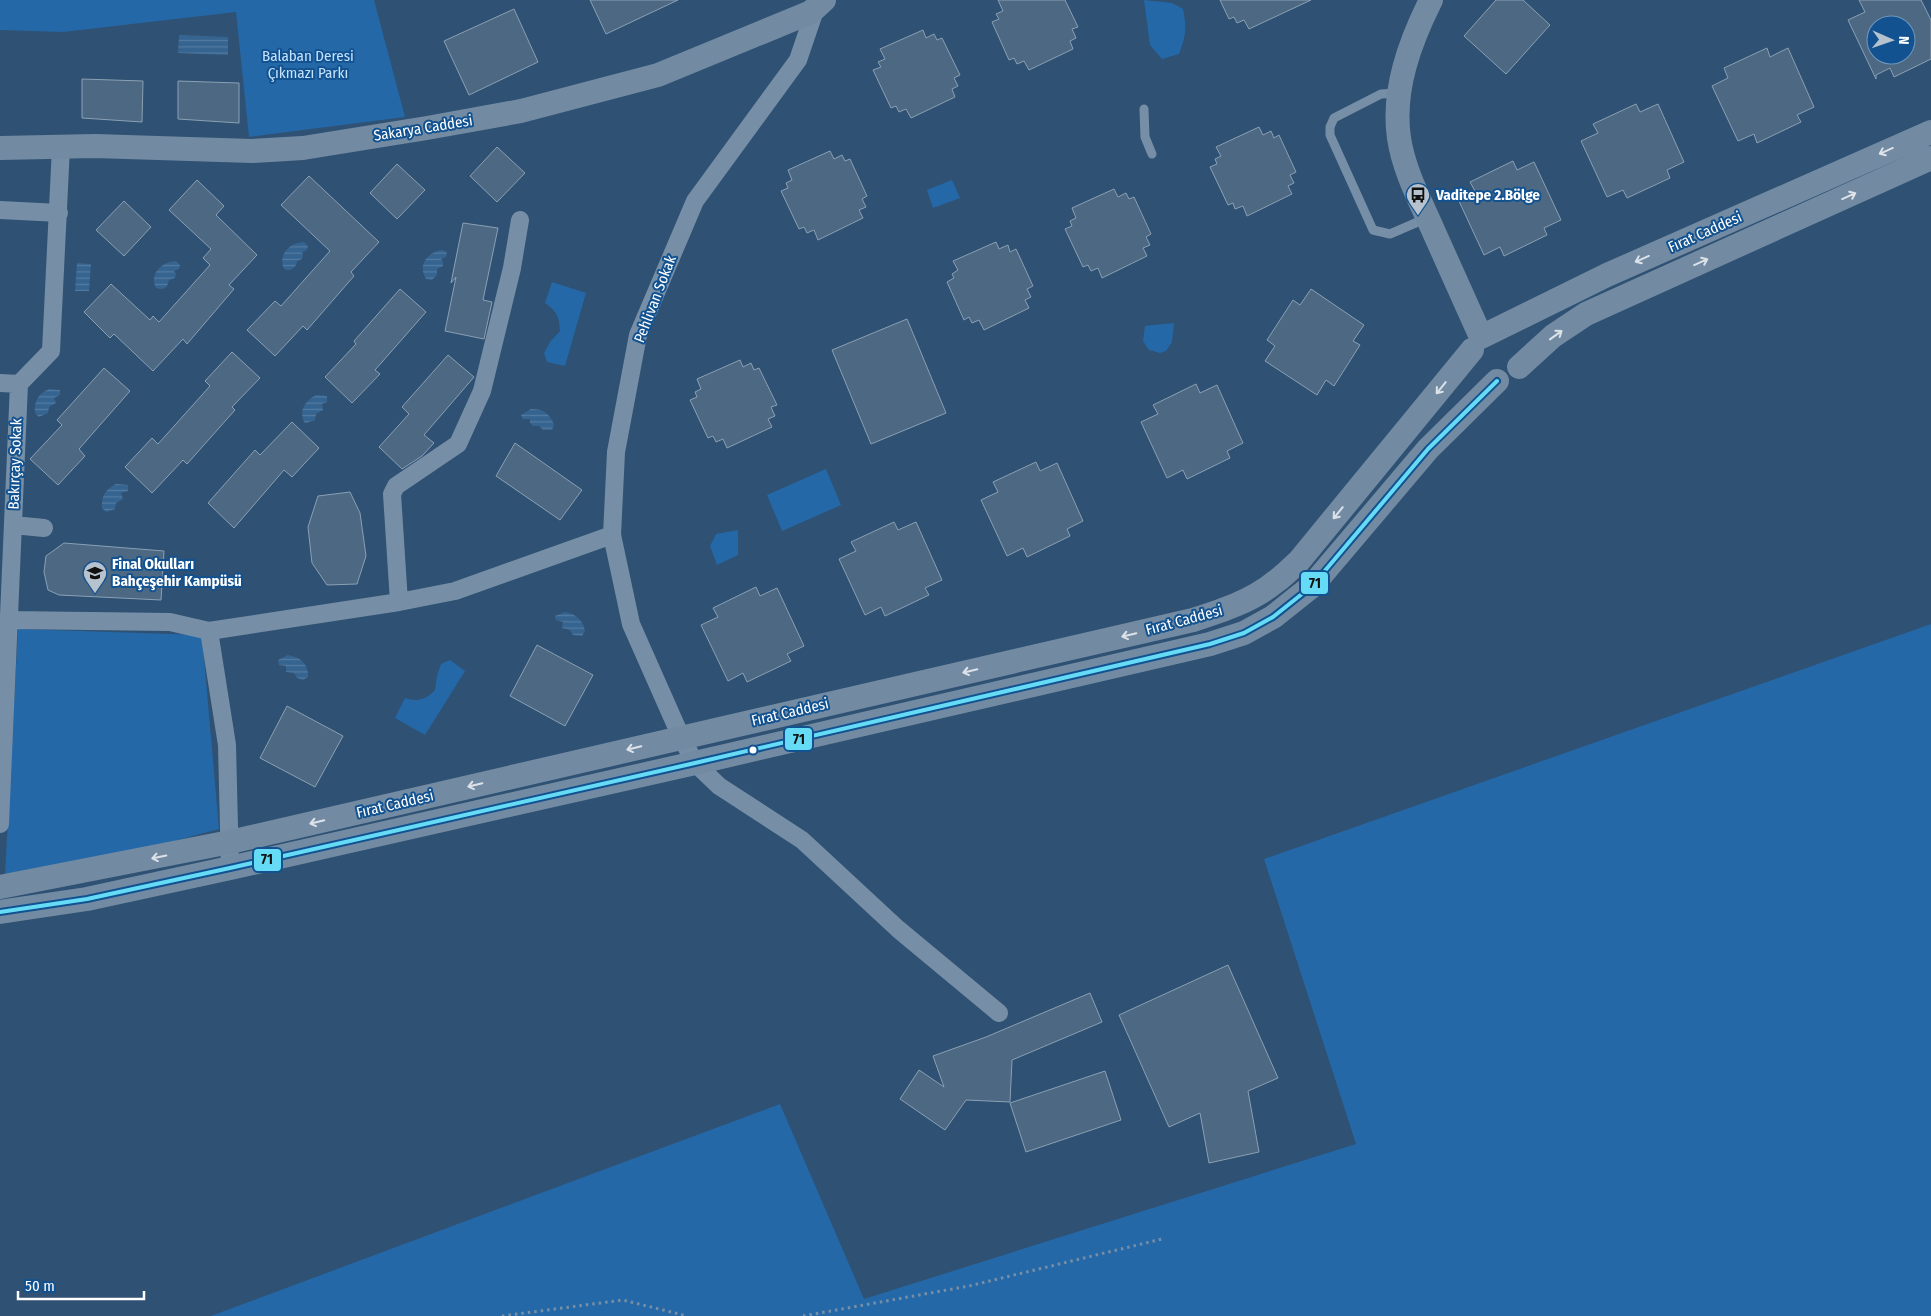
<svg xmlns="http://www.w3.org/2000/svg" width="1931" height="1316" font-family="'Fira Sans Condensed',sans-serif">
	<defs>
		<pattern id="water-rules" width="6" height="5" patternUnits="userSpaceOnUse" patternTransform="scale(1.25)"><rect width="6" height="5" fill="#366490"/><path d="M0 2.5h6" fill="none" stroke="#547ba1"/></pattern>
	</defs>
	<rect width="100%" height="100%" fill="#2f5173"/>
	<path fill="#2568a7" d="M 0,0 L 374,0 L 405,117 L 249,137 L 236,12 L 63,32 L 0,30 Z
		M 1144,0 L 1172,3 L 1183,9 C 1187,28 1186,36 1179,54 L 1162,59 L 1150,45 Z
		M 952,180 L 960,198 L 933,208 L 927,190 Z
		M 552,282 L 586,293 L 565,366 L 547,362 L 544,353 L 550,342 L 560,331 C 559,317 557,311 545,303 Z
		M 1174,323 L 1172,342 L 1166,351 L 1160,353 L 1149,350 L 1143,341 L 1145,326 Z
		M 826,469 L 841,505 L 782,531 L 767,495 Z
		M 738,530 L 738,555 L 717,565 L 710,546 L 716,534 Z
		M 1931,624 L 1931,1316 L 211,1316 L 780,1104 L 864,1299 L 1356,1144 L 1264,859 Z
		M 18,629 L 202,635 L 219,829 L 148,848 L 5,875 Z
		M 450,660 L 465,671 L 425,735 L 395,718 L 405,698 C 419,702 425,700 435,690 L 437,676 L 441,664 Z"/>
	<path fill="url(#water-rules)" d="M 179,35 L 228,37 L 228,55 L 178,53 Z
		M 304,242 L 308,246 L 307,250 L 302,252 L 303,255 L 302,259 L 297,261 C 296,268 291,272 284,269 C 278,254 289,243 304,242 Z
		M 442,250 L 447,252 L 446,257 L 441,259 L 443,262 L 443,266 L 437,269 L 437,275 L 432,280 L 426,279 C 417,265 428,252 442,250 Z
		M 176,261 L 180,265 L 179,269 L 174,271 L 176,274 L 175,278 L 169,280 L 167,286 C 164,289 161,290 156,288 C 149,273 162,262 176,261 Z
		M 77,263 L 91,264 L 89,291 L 75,291 Z
		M 49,389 L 60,390 L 60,395 L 54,398 L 56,403 L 49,407 L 48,413 L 39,417 L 35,413 C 34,401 38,394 49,389 Z
		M 316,395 L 327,396 L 327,402 L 322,404 L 323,410 L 316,414 L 315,420 L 306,423 L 304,422 C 299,410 305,401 316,395 Z
		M 531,409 C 543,409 549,413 554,424 L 552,430 L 543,430 L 539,426 L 533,426 L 530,423 L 530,419 L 523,419 L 521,415 Z
		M 116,484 L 128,485 L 128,491 L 121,493 L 123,499 L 116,503 L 115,509 L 106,512 L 102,508 C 101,496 106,489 116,484 Z
		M 565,612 C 576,614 583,620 585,631 L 582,636 L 573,635 L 570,630 L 562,628 L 563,622 L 556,620 L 555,616 Z
		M 288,655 C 300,657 309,664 308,677 L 303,680 L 297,678 L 294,673 L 286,672 L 286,666 L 279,665 L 278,660 Z"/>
	<path fill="#4c6883" stroke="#8ba0b4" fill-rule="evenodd" d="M 590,0 L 678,0 L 606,34 Z
		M 998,0 L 1065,0 L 1078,27 L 1072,29 L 1076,38 L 1070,41 L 1073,49 L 1029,70 L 1024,61 L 1017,64 L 1014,58 L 1009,60 L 992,22 L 999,19 L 996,14 L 1003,11 Z
		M 1220,0 L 1311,0 L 1249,29 L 1244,20 L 1237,23 L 1234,17 L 1229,19 Z
		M 1496,0 L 1523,0 L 1550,25 L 1506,74 L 1464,36 Z
		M 1859,0 L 1921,0 L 1931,20 L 1931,59 L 1894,77 L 1890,68 L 1876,75 L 1876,79 L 1848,20 L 1865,12 ZM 1876,25 L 1906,25 L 1906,55 L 1876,55 Z
		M 514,9 L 538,62 L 469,95 L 444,41 Z
		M 923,30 L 926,38 L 934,34 L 937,40 L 942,38 L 960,75 L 954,78 L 958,86 L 952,89 L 955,97 L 911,118 L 906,109 L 899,112 L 896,106 L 891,108 L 873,70 L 881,67 L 878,62 L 885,59 L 880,49 Z
		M 1767,48 L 1770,57 L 1788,48 L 1814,107 L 1797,115 L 1801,122 L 1757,143 L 1754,134 L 1738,141 L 1712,86 L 1728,78 L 1724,68 Z
		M 82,79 L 143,81 L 142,122 L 82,118 Z
		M 178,81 L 239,83 L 239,123 L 178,119 Z
		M 1636,104 L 1640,112 L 1658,104 L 1684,162 L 1667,170 L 1670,178 L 1627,198 L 1623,190 L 1607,197 L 1581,141 L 1598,133 L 1593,124 Z
		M 1259,127 L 1263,135 L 1271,131 L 1274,138 L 1279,135 L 1296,172 L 1290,175 L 1294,183 L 1288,186 L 1292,194 L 1247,216 L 1243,206 L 1235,209 L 1233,203 L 1228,205 L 1210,167 L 1217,164 L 1215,159 L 1221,156 L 1216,147 Z
		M 497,147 L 525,173 L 497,202 L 470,176 Z
		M 830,151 L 834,159 L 842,155 L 845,161 L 850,159 L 867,196 L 862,199 L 866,207 L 859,210 L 863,218 L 818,240 L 814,230 L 807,233 L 804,227 L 799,229 L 781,191 L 788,188 L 786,183 L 792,180 L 788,170 Z
		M 1513,161 L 1517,170 L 1534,162 L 1561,220 L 1544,228 L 1547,235 L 1504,256 L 1500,247 L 1484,255 L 1458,199 L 1475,191 L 1470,182 Z
		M 397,164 L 425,190 L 397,219 L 370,193 Z
		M 309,176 L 379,242 L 351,272 L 354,276 L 307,330 L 303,326 L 275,356 L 247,330 L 275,301 L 281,306 L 330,251 L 281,205 Z
		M 197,180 L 224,206 L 216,215 L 257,255 L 229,285 L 234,289 L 187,344 L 183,339 L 153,371 L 114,334 L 110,338 L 84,312 L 111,284 L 150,320 L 153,316 L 159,322 L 210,265 L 203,258 L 211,249 L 169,210 Z
		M 1114,189 L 1118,197 L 1126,193 L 1129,199 L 1134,197 L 1151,234 L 1146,237 L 1150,245 L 1143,248 L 1147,256 L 1102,278 L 1098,268 L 1091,271 L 1088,265 L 1083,267 L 1065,229 L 1072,226 L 1070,221 L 1076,218 L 1072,208 Z
		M 124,201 L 151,227 L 124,256 L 96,230 Z
		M 463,223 L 498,228 L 483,300 L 492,302 L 484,339 L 445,331 L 456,277 L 451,283 Z
		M 996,242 L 999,249 L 1008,245 L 1010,252 L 1016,249 L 1033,286 L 1027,289 L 1031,297 L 1025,300 L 1029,308 L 984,330 L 979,320 L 972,323 L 969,317 L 964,320 L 947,282 L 954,278 L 952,274 L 958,270 L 953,261 Z
		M 400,289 L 426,312 L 375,370 L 380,374 L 352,403 L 325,377 L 356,344 L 354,341 Z
		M 1311,289 L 1364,325 L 1353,341 L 1360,345 L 1334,386 L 1326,380 L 1317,395 L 1265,361 L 1275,346 L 1267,340 L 1293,300 L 1300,305 Z
		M 907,319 L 946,413 L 871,444 L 832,350 Z
		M 232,352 L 260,378 L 232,407 L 235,410 L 187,464 L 183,460 L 152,493 L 125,467 L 152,438 L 158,444 L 210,386 L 205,381 Z
		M 448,355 L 474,377 L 424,435 L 434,443 L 422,456 L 402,469 L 379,447 L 409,414 L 402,407 Z
		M 740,360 L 743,367 L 751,363 L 754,370 L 759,368 L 777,405 L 771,407 L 775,416 L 768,419 L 772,427 L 727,448 L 723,439 L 716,442 L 713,436 L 708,438 L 690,400 L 697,397 L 695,392 L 701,389 L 697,379 Z
		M 104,368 L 130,391 L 79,449 L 85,456 L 58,485 L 30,459 L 62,425 L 57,420 Z
		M 1196,384 L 1200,393 L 1217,385 L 1243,443 L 1227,451 L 1230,458 L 1187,479 L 1183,470 L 1167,478 L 1141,422 L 1158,414 L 1153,405 Z
		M 292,422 L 319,448 L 292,477 L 284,470 L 234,528 L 208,503 L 255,450 L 260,455 Z
		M 515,443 L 582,490 L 560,520 L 496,476 Z
		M 1036,462 L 1040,471 L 1057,463 L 1083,521 L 1067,529 L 1070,536 L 1027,557 L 1023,548 L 1007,556 L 981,500 L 998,492 L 993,482 Z
		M 350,492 L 360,513 L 366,556 L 357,584 L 327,585 L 312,563 L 308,527 L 318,496 Z
		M 894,522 L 898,530 L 916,522 L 942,580 L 925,588 L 929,595 L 885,616 L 881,607 L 865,615 L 839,559 L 856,551 L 851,542 Z
		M 64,543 L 164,551 L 161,600 L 59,595 L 48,590 L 44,572 L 46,556 Z
		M 756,587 L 760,596 L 777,588 L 804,646 L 787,654 L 791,661 L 747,682 L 743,673 L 728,681 L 701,625 L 718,617 L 713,608 Z
		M 537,645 L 593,675 L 565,726 L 510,696 Z
		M 287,706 L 343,736 L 315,787 L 260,758 Z
		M 1228,965 L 1278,1078 L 1248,1091 L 1259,1152 L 1209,1163 L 1200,1113 L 1169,1127 L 1119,1015 Z
		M 1090,993 L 1102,1022 L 1012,1060 L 1010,1102 L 966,1100 L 945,1130 L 900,1099 L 919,1070 L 944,1087 L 933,1056 L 986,1037 Z
		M 1105,1071 L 1121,1120 L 1026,1152 L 1010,1103 Z"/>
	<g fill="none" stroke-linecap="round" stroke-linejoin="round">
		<path stroke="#768fa6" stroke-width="3" stroke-dasharray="2.5 4" stroke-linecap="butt" d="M 502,1316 L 623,1300 L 687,1316
			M 803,1316 L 969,1286 L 1162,1239"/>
		<path stroke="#768fa6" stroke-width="9" d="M 1397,93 L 1381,94 L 1334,118 L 1330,127 L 1330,135 L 1373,230 L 1390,234 L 1427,218
			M 1144,109 L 1145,137 L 1152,154"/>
		<path stroke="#768fa6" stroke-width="18" d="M 816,7 L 798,60 L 695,201 L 638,335 L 616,452 L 612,535 L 631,624 L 681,737 L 695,763 L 719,786 L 802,840 L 898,929 L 999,1013
			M 0,210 L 59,213
			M 0,383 L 19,384
			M 13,525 L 44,528
			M 399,602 L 392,494 L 396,486 L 458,444 L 482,391 L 512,268 L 520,220
			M 9,620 L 170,622 L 209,631 L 399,602 L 455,591 L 612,535
			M 209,631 L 227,745 L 230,868
			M 0,824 L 19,384 L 51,351 L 61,147"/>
		<path stroke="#728ba3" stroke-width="24" d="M 1431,0 C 1410,42 1392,90 1399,138 C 1404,171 1420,200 1433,230 C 1449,266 1465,301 1481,337
			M 0,148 L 95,146 L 252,151 L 303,148 L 427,128 L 521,111 L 658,75 L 811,12 L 824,0
			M 1481,337 L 1607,275 L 1931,132
			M 1519,367 L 1553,336 L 1586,314 L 1931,158
			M 0,887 L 230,842 L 1193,620 C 1221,611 1252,601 1275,582 C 1284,576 1291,568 1299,561 L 1472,350
			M 0,912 L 87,899 L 230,868 L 695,763 L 1210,644 L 1244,633 L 1273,617 L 1312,586 L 1428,449 L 1497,381"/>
		<g stroke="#125290" stroke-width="8">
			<path id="bus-1" d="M 0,912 L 87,899 L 230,868 L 695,763 L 1210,644 L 1244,633 L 1273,617 L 1312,586 L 1428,449 L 1497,381"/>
		</g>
		<use href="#bus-1" stroke="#66dbf5" stroke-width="4"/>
	</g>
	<defs><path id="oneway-shaft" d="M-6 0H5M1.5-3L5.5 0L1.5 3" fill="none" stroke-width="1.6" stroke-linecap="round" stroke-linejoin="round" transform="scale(1.25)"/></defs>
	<g stroke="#dce2e8">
		<use href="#oneway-shaft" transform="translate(1886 151) rotate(156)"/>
		<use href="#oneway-shaft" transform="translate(1849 196) rotate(-24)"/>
		<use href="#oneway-shaft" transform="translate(1642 259) rotate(156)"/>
		<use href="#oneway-shaft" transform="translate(1701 262) rotate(-24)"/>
		<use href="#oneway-shaft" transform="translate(1556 335) rotate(-36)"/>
		<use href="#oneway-shaft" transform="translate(1441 388) rotate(129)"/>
		<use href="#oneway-shaft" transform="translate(1338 513) rotate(129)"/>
		<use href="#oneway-shaft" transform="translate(1129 635) rotate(167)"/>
		<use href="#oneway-shaft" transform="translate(970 671) rotate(167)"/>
		<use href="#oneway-shaft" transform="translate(634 748) rotate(167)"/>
		<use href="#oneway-shaft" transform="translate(475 785) rotate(167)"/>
		<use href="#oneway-shaft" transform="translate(317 822) rotate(167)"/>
		<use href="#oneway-shaft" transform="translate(159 857) rotate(169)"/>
	</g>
	<defs>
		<g id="bus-pin" transform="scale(1.25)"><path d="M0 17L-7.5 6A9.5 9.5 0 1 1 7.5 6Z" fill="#b6c2ce" stroke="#125290"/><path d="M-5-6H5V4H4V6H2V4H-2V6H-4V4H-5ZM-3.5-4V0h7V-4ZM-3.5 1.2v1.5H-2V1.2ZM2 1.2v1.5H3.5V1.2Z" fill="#111"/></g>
		<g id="school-pin" transform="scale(1.25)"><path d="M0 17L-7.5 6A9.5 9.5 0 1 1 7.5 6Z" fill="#b6c2ce" stroke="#125290"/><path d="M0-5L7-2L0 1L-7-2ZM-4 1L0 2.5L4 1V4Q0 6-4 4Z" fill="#111"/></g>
	</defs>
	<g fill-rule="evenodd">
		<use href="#bus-pin" x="1418" y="195"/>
		<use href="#school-pin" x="95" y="573"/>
	</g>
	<circle fill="#fff" stroke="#125290" stroke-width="2" cx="753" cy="750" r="4.5"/>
	<g text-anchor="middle" stroke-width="4" stroke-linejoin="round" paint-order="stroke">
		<g font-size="15" fill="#c4e2fd" stroke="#125290">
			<text x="308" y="61">Balaban Deresi<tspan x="308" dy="17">Çıkmazı Parkı</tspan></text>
		</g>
		<g font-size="15" fill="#fff" stroke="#125290">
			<text transform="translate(423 128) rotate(-9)" y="5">Sakarya Caddesi</text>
			<text transform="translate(1705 232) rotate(-24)" y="5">Fırat Caddesi</text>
			<text transform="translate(655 299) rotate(-69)" y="5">Pehlivan Sokak</text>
			<text transform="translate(15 464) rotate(-88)" y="5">Bakırçay Sokak</text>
			<text transform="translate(1184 620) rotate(-15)" y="5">Fırat Caddesi</text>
			<text transform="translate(790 712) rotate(-13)" y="5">Fırat Caddesi</text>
			<text transform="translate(395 804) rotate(-13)" y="5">Fırat Caddesi</text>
		</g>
		<g font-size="15" font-weight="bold" fill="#fff" stroke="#125290" text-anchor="start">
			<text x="1436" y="200">Vaditepe 2.Bölge</text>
			<text x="112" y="569">Final Okulları<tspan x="112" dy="17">Bahçeşehir Kampüsü</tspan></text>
		</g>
	</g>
	<g stroke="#125290" stroke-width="2">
		<rect x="1300" y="571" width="29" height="24" rx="5" fill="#66dbf5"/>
		<rect x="784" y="727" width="29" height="24" rx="5" fill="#66dbf5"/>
		<rect x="253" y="848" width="29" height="24" rx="5" fill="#66dbf5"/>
	</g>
	<g font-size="14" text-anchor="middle" font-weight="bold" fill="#111">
		<text x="1315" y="588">71</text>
		<text x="799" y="744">71</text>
		<text x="267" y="864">71</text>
	</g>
	<g transform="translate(1891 40) rotate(92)"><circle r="24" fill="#125290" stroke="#7197bc"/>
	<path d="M0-4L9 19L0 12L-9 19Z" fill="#b6c2ce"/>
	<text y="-8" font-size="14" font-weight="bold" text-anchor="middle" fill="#ffffff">N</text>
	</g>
	<path d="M18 1291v8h126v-8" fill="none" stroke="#ffffff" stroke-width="2.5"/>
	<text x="25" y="1291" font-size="15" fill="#ffffff" stroke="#125290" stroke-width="4" paint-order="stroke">50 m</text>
</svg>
